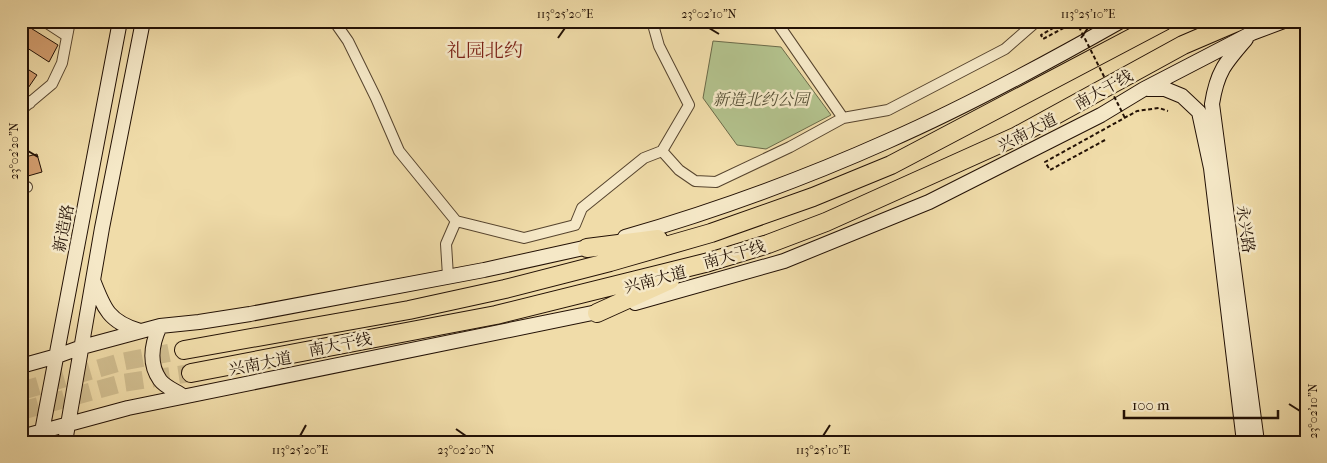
<svg xmlns="http://www.w3.org/2000/svg" width="1327" height="463" font-family="'IM FELL French Canon','Noto Serif SC',serif">
	<rect width="100%" height="100%" fill="#f0dca9"/>
	<filter id="stains"><feTurbulence type="fractalNoise" baseFrequency=".004" numOctaves="4"/><feColorMatrix values="0 0 0 0 .2 0 0 0 0 .09 0 0 0 0 .02 0 0 0 .5 -.17"/></filter>
	<radialGradient id="worn" r=".72"><stop offset=".6" stop-color="#630" stop-opacity="0"/><stop offset="1" stop-color="#630" stop-opacity=".3"/></radialGradient>
	<path fill="#b3c28d" stroke="#6b6a49" d="M 713,41 L 781,47 L 831,115 L 766,149 L 737,145 L 703,98 Z"/>
	<path fill="#d39e6f" stroke="#231105" d="M 21,22 L 58,45 L 49,62 L 21,44 Z
		M 21,65 L 37,75 L 26,91 L 21,88 Z
		M 37,154 L 42,172 L 21,178 L 21,158 Z"/>
	<g fill="none" stroke-linecap="round" stroke-linejoin="round">
		<path stroke="#d1be90" stroke-width="18" stroke-dasharray="18 9" stroke-linecap="butt" d="M 21,391 L 121,362 L 184,350
			M 21,411 L 122,383 L 191,373"/>
		<g stroke="#56442e" stroke-width="12">
			<path id="street" d="M 44,21 L 67,36
				M 334,21 L 348,41 L 376,98 L 399,151 L 456,221 L 524,238 L 575,225 L 582,208 L 644,158 L 662,151 L 689,105 L 659,46 L 652,21
				M 776,21 L 843,118
				M 21,97 L 30,103
				M 21,110 L 52,84 L 62,63 L 70,21
				M 662,151 L 679,170 L 695,181 L 716,182 L 790,147 L 843,118 L 888,110 L 1005,49 L 1037,21
				M 21,188 L 27,187
				M 448,276 L 446,244 L 456,221"/>
		</g>
		<g stroke="#231105" stroke-width="16">
			<path id="secondary" d="M 1246,39 C 1225,63 1217,72 1212,104 L 1257,442
				M 1148,89 L 1165,89 L 1182,96 L 1199,112 L 1211,168 L 1244,442
				M 625,237 C 715,211 803,179 888,141 C 968,106 1045,64 1121,21
				M 93,280 C 104,309 109,322 140,331
				M 635,303 L 784,261 L 929,202 L 1101,115 L 1144,89 L 1252,33 L 1284,21
				M 160,326 C 152,343 148,363 160,380 C 165,387 176,391 183,396
				M 21,366 L 57,356 L 82,347 L 160,326 L 199,322 L 250,314 L 484,270 L 597,245
				M 21,437 L 128,408 L 607,310
				M 40,442 L 120,21
				M 65,442 L 102,228 L 143,21"/>
		</g>
		<g stroke="#231105" stroke-width="20">
			<path id="highway" d="M 587,248 L 658,239
				M 597,313 L 670,280
				M 184,350 L 409,310 L 505,289 L 610,262 L 711,233 L 813,197 L 891,165 L 1164,21
				M 191,373 L 496,315 L 709,262 L 768,244 L 826,222 L 1017,136 L 1183,45 L 1239,21"/>
		</g>
		<path stroke="#231105" stroke-width="2" stroke-dasharray="4 2.5" stroke-linecap="butt" d="M 1065,21 L 1041,35 L 1043,39 L 1071,24
			M 1105,140 L 1050,170 L 1045,162 L 1137,111 L 1159,108 L 1168,111"/>
		<use href="#street" stroke="#f5e8c7" stroke-width="10"/>
		<use href="#secondary" stroke="#f5e8c7" stroke-width="14"/>
		<use href="#highway" stroke="#f0dca9" stroke-width="18"/>
		<path stroke="#231105" stroke-width="2" stroke-dasharray="4 2.5" stroke-linecap="butt" d="M 1076,21 L 1125,118"/>
	</g>
	<path fill="none" stroke="#231105" stroke-width="2" d="M 709,28 L 719,34M 558,38 L 565,28M 1081,38 L 1088,28M 28,151 L 38,157M 1289,404 L 1300,411M 456,429 L 466,436M 300,436 L 306,425M 823,436 L 830,425"/>
	<g text-anchor="middle" stroke-width="5" stroke-linejoin="round" paint-order="stroke">
		<g font-size="16" fill="#231105" stroke="#f5e8c7">
			<text transform="translate(1103 89) rotate(-29)" y="6">南大干线</text>
			<text transform="translate(1027 132) rotate(-27)" y="6">兴南大道</text>
			<text transform="translate(63 228) rotate(-79)" y="6">新造路</text>
			<text transform="translate(1246 229) rotate(82)" y="6">永兴路</text>
			<text transform="translate(734 254) rotate(-16)" y="6">南大干线</text>
			<text transform="translate(655 279) rotate(-15)" y="6">兴南大道</text>
			<text transform="translate(340 344) rotate(-11)" y="6">南大干线</text>
			<text transform="translate(260 363) rotate(-11)" y="6">兴南大道</text>
		</g>
		<g font-size="16" font-style="italic" fill="#554f35" stroke="#f5e8c7">
			<text x="761" y="105">新造北约公园</text>
		</g>
		<g font-size="19" fill="#7a1f14" stroke="#f5e8c7">
			<text x="485" y="57">礼园北约</text>
		</g>
	</g>
	<rect width="1327" height="463" fill="none" stroke="#f0dca9" stroke-width="55"/>
	<path d="M1124 410v8h154v-8" fill="none" stroke="#231105" stroke-width="2.5"/>
	<text x="1132" y="410" font-size="15" fill="#231105" stroke="#f5e8c7" stroke-width="4" paint-order="stroke">100 m</text>
	<rect x="28" y="28" width="1272" height="408" fill="none" stroke="#231105" stroke-width="2"/>
	<g font-size="12" text-anchor="middle" fill="#231105">
		<text x="565" y="18">113°25'20"E</text>
		<text x="709" y="18">23°02'10"N</text>
		<text x="1088" y="18">113°25'10"E</text>
		<text transform="translate(14 151) rotate(-90)" y="4">23°02'20"N</text>
		<text transform="translate(1313 411) rotate(-90)" y="4">23°02'10"N</text>
		<text x="300" y="454">113°25'20"E</text>
		<text x="466" y="454">23°02'20"N</text>
		<text x="823" y="454">113°25'10"E</text>
	</g>
	<rect width="100%" height="100%" filter="url(#stains)"/>
	<rect width="100%" height="100%" fill="url(#worn)"/>
</svg>
